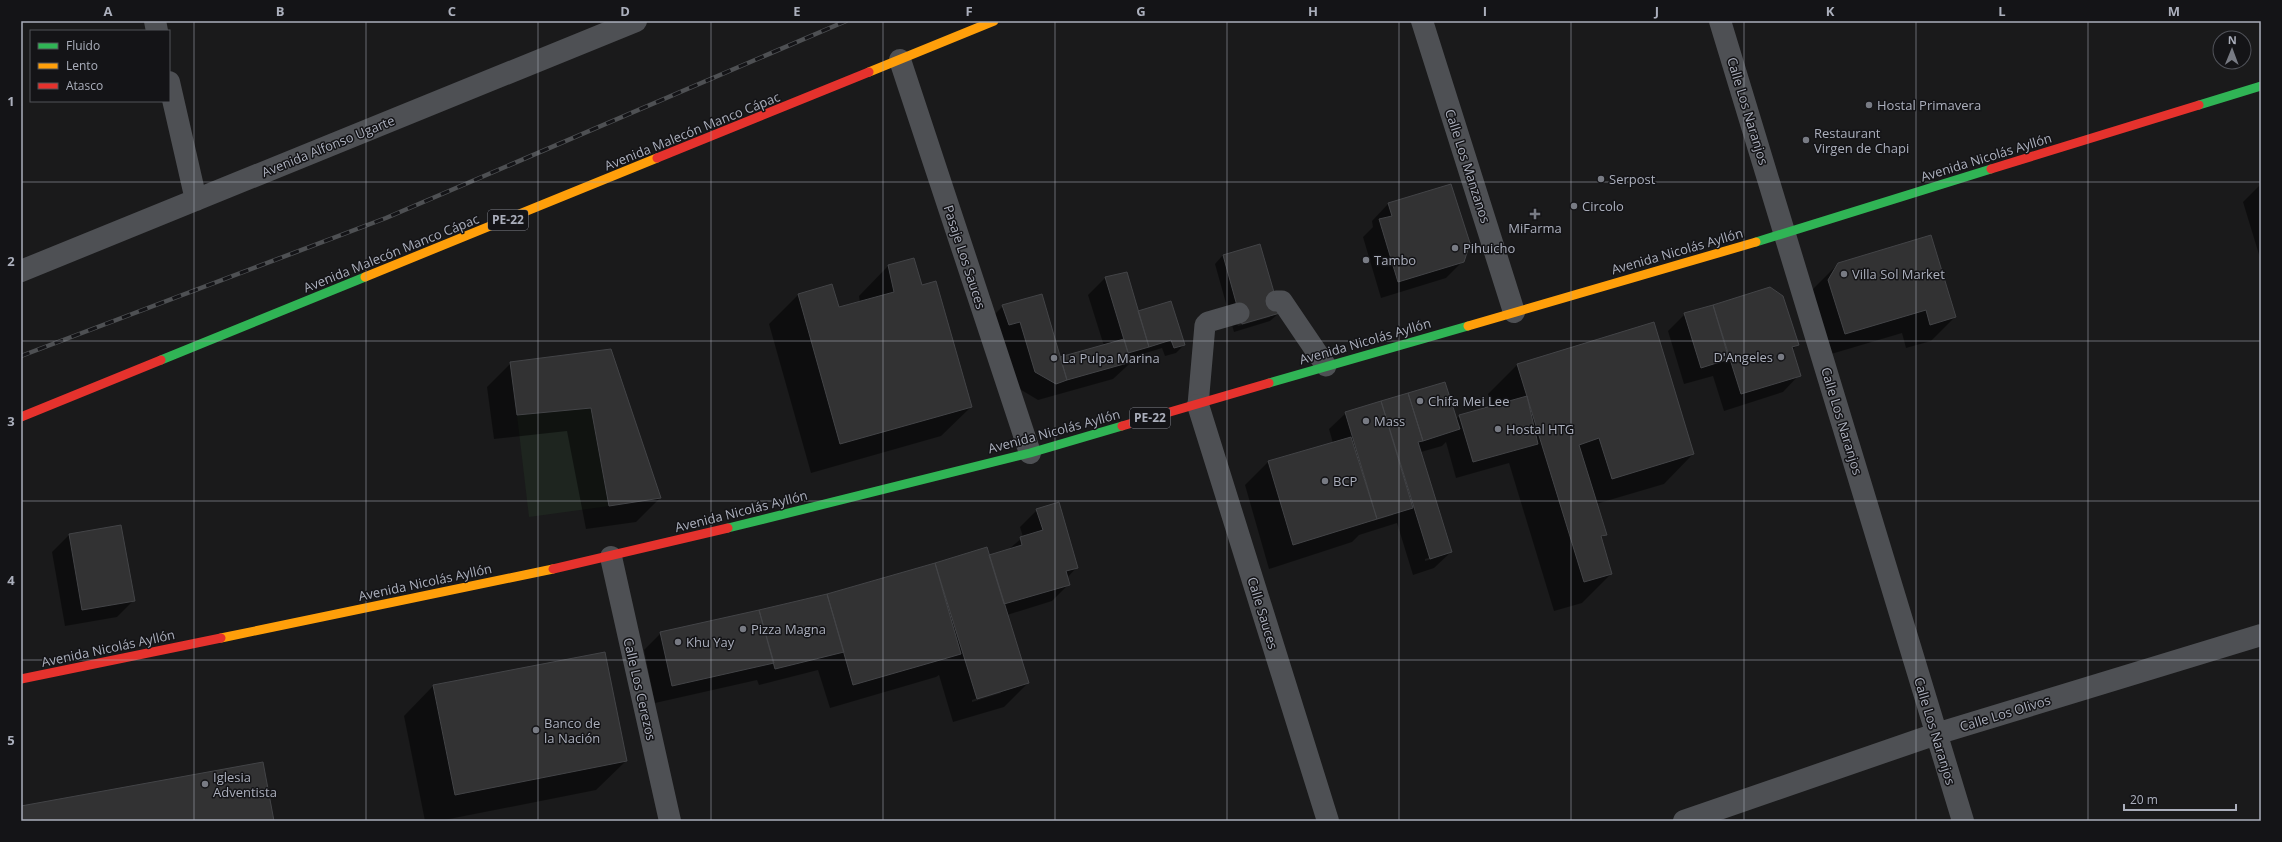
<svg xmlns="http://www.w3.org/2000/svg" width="2282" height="842" font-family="'Open Sans',sans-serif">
	<rect width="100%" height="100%" fill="#1a1a1b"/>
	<path fill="#1e251f" d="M 591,408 L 609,506 L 529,517 L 517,415 Z"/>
	<path fill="#0007" fill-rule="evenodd" d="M 2261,184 L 2261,261 L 2243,202 Z
		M 1388,204 L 1463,261 L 1446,278 L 1381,298 L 1363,237 L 1373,227 L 1372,221 Z
		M 1223,255 L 1279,313 L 1270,321 L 1234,332 L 1215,264 ZM 1270,315 L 1270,317 L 1238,326 L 1237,324 Z
		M 913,259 L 921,286 L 971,407 L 941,436 L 811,473 L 769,324 L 798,295 L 838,309 L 860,303 L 859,296 L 888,266 Z
		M 1838,264 L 1955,317 L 1931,341 L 1906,348 L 1902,333 L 1821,357 L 1805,305 L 1814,288 Z
		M 1126,273 L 1138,313 L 1184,345 L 1176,353 L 1165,356 L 1162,348 L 1139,355 L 1113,379 L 1038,400 L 1018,388 L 986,323 L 1003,306 L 1060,358 L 1104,346 L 1088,295 L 1105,278 Z
		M 1770,288 L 1797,345 L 1792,350 L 1799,375 L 1783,392 L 1724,411 L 1713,376 L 1684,384 L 1668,331 L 1685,314 Z
		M 610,350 L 660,498 L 636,522 L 586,529 L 567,431 L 494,439 L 487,387 L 511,363 Z
		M 1517,365 L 1693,454 L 1664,484 L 1596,504 L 1606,534 L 1600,539 L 1611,574 L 1582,603 L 1554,611 L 1509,463 L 1456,478 L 1446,442 L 1442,446 L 1421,452 L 1451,552 L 1434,568 L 1413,575 L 1397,523 L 1359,535 L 1352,542 L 1269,569 L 1245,485 L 1269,461 L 1333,443 L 1329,429 L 1346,413 L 1445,383 L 1456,419 L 1460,416 L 1492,407 L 1488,394 ZM 1393,513 L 1393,515 L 1373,521 L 1372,519 ZM 1432,557 L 1432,559 L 1425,561 L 1425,559 Z
		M 1037,510 L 1077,567 L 1067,578 L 1069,584 L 1052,601 L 1007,615 L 1028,683 L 1004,707 L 953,722 L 939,675 L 936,677 L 830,708 L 818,670 L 759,685 L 757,680 L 655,703 L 644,650 L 661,633 L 827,594 L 986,548 L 989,556 L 1008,550 L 1023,537 L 1020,527 ZM 1001,691 L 1001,693 L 972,702 L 972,700 Z
		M 120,526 L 134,600 L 117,617 L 65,626 L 52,552 L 69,535 Z
		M 433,686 L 626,761 L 596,790 L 439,821 L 425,821 L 404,716 Z"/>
	<path fill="#323233" stroke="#434447" d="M 1451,184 L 1470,243 L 1464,262 L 1398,282 L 1379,219 L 1392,216 L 1388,203 Z
		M 1931,235 L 1956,317 L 1930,325 L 1926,310 L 1845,334 L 1828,280 L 1838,263 Z
		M 1260,244 L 1280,313 L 1242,324 L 1223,255 Z
		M 914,258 L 922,285 L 936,281 L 972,407 L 840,444 L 798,294 L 832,284 L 839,307 L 894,292 L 888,265 Z
		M 1127,272 L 1149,347 L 1128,353 L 1105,277 Z
		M 1770,287 L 1783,296 L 1799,345 L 1792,347 L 1801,376 L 1741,394 L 1713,305 Z
		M 1042,294 L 1067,380 L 1056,384 L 1035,372 L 1020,322 L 1009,325 L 1002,305 Z
		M 1171,301 L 1185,345 L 1174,348 L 1171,340 L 1149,347 L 1138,311 Z
		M 1713,305 L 1729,359 L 1701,368 L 1684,313 Z
		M 1654,322 L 1694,454 L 1612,479 L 1599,438 L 1579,445 L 1607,535 L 1601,536 L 1612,574 L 1584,582 L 1517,364 Z
		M 1124,339 L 1131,362 L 1067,380 L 1060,357 Z
		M 611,349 L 661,498 L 609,506 L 591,408 L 517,415 L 510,362 Z
		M 1445,382 L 1460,429 L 1423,441 L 1408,393 Z
		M 1408,393 L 1423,441 L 1418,442 L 1452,552 L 1430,559 L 1381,401 Z
		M 1527,396 L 1538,444 L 1473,462 L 1459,415 Z
		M 1381,401 L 1413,508 L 1377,519 L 1345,412 Z
		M 1351,437 L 1377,519 L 1293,545 L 1268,461 Z
		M 1059,502 L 1078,568 L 1066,571 L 1070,585 L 1004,604 L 989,555 L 1022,545 L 1020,537 L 1043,530 L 1036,509 Z
		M 121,525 L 135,601 L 82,610 L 69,534 Z
		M 987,547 L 1029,683 L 977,699 L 935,563 Z
		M 935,563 L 961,654 L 853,685 L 827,594 Z
		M 827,594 L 844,652 L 775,669 L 759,610 Z
		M 759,610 L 774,663 L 672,686 L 660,632 Z
		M 605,652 L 627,761 L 455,795 L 433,685 Z
		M 263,762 L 274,821 L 21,821 L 21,806 Z"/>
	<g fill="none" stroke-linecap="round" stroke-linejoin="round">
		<path stroke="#4e5054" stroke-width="21" d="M 1276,301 L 1282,301 L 1326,366
			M 1198,405 L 1205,325 L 1208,322 L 1239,313"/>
		<path stroke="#4e5054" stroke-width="22" d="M 155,21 L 157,31
			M 1422,21 L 1514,312
			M 1720,21 L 1963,821
			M 900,60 L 1030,453
			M 169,82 L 196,200
			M 21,271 L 636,21
			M 1198,405 L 1328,821
			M 611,557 L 670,821
			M 1684,821 L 1936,734 L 2261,635"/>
		<path stroke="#30b455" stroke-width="9" d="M 2199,105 L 2261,86
			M 1756,242 L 1991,169
			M 161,360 L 365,277
			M 1269,383 L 1468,326
			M 728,528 L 1030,453 L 1122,426"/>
		<path stroke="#ff9f0a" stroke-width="9" d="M 869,72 L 994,21
			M 365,277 L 657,158
			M 1468,326 L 1756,242
			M 221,638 L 553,569"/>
		<path stroke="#e5322d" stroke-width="9" d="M 657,158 L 869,72
			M 1991,169 L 2199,105
			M 21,417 L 161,360
			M 1122,426 L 1269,383
			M 553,569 L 728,528
			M 21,679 L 221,638"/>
		<g stroke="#4e5053" stroke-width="4.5">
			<path id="rail" d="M 21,356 L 386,218 L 846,21"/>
		</g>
		<use href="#rail" stroke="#141417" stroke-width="3" stroke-dasharray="9" stroke-linecap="butt"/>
	</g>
	<path fill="none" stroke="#abafbc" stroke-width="1" stroke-opacity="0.55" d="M 194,21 L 194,821M 366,21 L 366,821M 538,21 L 538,821M 711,21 L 711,821M 883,21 L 883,821M 1055,21 L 1055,821M 1227,21 L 1227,821M 1399,21 L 1399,821M 1571,21 L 1571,821M 1744,21 L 1744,821M 1916,21 L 1916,821M 2088,21 L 2088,821M 21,182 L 2261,182M 21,341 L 2261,341M 21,501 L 2261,501M 21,660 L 2261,660"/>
	<g fill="#787b84" stroke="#141417" stroke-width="1.5">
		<circle cx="1869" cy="105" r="4"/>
		<circle cx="1806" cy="140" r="4"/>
		<circle cx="1601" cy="179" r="4"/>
		<circle cx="1574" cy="206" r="4"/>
		<path d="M1533 208h4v4h4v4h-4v4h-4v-4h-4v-4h4z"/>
		<circle cx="1455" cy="248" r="4"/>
		<circle cx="1366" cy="260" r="4"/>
		<circle cx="1844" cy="274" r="4"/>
		<circle cx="1781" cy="357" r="4"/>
		<circle cx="1054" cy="358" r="4"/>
		<circle cx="1420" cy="401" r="4"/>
		<circle cx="1366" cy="421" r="4"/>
		<circle cx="1498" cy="429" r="4"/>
		<circle cx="1325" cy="481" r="4"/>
		<circle cx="743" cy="629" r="4"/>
		<circle cx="678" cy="642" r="4"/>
		<circle cx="536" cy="730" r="4"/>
		<circle cx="205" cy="784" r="4"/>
	</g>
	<g text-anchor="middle" stroke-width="3" stroke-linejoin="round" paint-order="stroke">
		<g fill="#141417" stroke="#7e808a" stroke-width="1">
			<rect x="488" y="210" width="40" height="20" rx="3"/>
			<rect x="1130" y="408" width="40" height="20" rx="3"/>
		</g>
		<g font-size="12" font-weight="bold" fill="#abafbc">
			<text x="508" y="224">PE-22</text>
			<text x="1150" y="422">PE-22</text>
		</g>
		<g font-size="13" fill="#abafbc" stroke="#141417" text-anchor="start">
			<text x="1877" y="110">Hostal Primavera</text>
			<text x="1814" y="138">Restaurant<tspan x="1814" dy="15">Virgen de Chapi</tspan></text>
			<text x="1609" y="184">Serpost</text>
			<text x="1582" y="211">Circolo</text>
			<text x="1535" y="233" text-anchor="middle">MiFarma</text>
			<text x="1463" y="253">Pihuicho</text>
			<text x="1374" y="265">Tambo</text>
			<text x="1852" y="279">Villa Sol Market</text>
			<text x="1773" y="362" text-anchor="end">D'Angeles</text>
			<text x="1062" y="363">La Pulpa Marina</text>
			<text x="1428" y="406">Chifa Mei Lee</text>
			<text x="1374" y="426">Mass</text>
			<text x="1506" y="434">Hostal HTG</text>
			<text x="1333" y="486">BCP</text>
			<text x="751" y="634">Pizza Magna</text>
			<text x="686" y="647">Khu Yay</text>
			<text x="544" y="728">Banco de<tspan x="544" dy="15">la Nación</tspan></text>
			<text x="213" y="782">Iglesia<tspan x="213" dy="15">Adventista</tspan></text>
		</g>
		<g font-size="13" fill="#abafbc" stroke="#141417">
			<text transform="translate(1748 111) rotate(73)" y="5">Calle Los Naranjos</text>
			<text transform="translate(692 131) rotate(-22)" y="5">Avenida Malecón Manco Cápac</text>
			<text transform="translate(328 146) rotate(-22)" y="5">Avenida Alfonso Ugarte</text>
			<text transform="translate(1986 157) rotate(-17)" y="5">Avenida Nicolás Ayllón</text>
			<text transform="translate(1468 166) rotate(72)" y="5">Calle Los Manzanos</text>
			<text transform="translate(1677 251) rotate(-16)" y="5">Avenida Nicolás Ayllón</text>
			<text transform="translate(391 253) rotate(-22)" y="5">Avenida Malecón Manco Cápac</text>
			<text transform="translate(965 257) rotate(72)" y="5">Pasaje Los Sauces</text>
			<text transform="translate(1365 341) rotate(-16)" y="5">Avenida Nicolás Ayllón</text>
			<text transform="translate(1842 421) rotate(73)" y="5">Calle Los Naranjos</text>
			<text transform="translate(1054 431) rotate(-15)" y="5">Avenida Nicolás Ayllón</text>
			<text transform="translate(741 511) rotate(-14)" y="5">Avenida Nicolás Ayllón</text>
			<text transform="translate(425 582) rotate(-12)" y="5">Avenida Nicolás Ayllón</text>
			<text transform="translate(1263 613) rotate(73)" y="5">Calle Sauces</text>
			<text transform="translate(108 648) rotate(-12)" y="5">Avenida Nicolás Ayllón</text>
			<text transform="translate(640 689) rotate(77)" y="5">Calle Los Cerezos</text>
			<text transform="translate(2005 713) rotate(-17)" y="5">Calle Los Olivos</text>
			<text transform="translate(1935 731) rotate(73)" y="5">Calle Los Naranjos</text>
		</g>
	</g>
	<rect width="2282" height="842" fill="none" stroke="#141417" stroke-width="44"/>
	<rect x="30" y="30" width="140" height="72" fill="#141417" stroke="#505259"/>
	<rect x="38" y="43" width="20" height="6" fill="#30b455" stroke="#505259"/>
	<text x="66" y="50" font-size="12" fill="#abafbc">Fluido</text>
	<rect x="38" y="63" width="20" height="6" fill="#ff9f0a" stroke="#505259"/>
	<text x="66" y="70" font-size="12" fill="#abafbc">Lento</text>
	<rect x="38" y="83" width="20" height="6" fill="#e5322d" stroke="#505259"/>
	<text x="66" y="90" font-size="12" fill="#abafbc">Atasco</text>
	<g transform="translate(2232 50) rotate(1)"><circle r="19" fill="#141417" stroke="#505259"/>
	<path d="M0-3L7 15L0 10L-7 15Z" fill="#787b84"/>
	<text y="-6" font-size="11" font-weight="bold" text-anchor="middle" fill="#abafbc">N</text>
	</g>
	<path d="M2124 804v6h112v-6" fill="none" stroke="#abafbc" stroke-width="2"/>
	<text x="2130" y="804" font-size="12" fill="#abafbc" stroke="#141417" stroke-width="3" paint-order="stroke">20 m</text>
	<rect x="22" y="22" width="2238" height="798" fill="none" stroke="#abafbc" stroke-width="1.5"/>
	<g font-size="13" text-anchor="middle" font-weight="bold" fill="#abafbc">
		<text x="108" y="16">A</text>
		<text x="280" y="16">B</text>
		<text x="452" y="16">C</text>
		<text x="625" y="16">D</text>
		<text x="797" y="16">E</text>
		<text x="969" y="16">F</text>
		<text x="1141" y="16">G</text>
		<text x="1313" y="16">H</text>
		<text x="1485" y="16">I</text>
		<text x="1657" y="16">J</text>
		<text x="1830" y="16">K</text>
		<text x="2002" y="16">L</text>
		<text x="2174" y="16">M</text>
		<text x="11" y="106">1</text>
		<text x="11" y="266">2</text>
		<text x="11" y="426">3</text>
		<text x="11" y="585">4</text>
		<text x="11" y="745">5</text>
	</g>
</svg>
